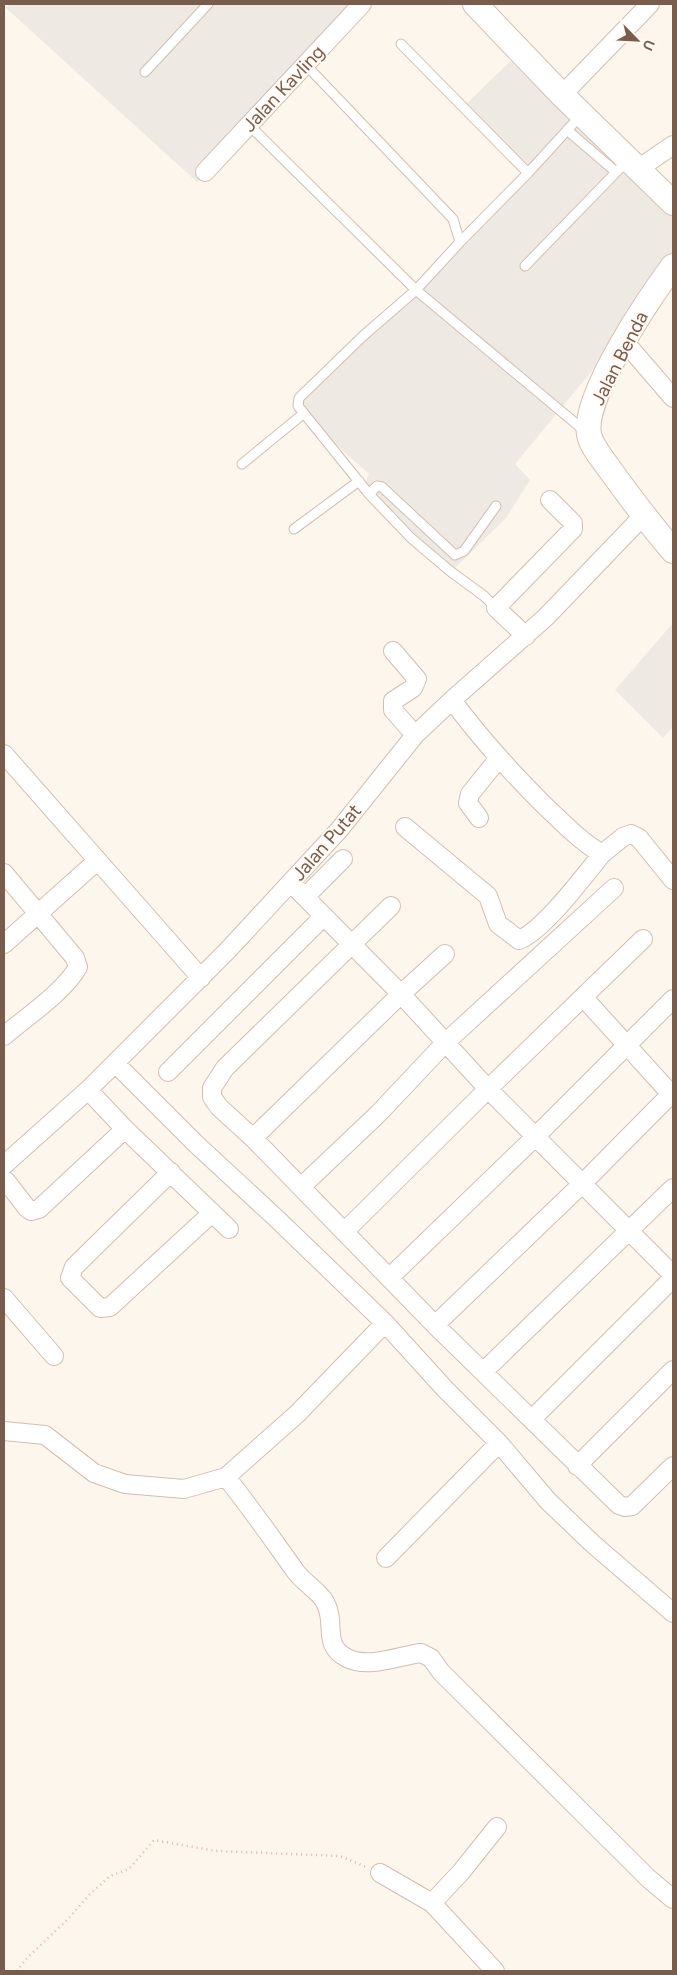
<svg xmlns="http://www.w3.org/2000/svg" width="677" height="1975" font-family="Figtree,sans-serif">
	<rect width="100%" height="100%" fill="#fdf6ec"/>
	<path fill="#efe9e4" d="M 10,4 L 370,4 L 197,182 L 6,8 Z
		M 521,51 L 673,211 L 673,267 L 639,314 L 515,464 L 530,480 L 506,518 L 452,571 L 365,484 L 369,474 L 296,409 L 526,169 L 466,104 Z
		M 673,623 L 673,727 L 663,738 L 615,690 Z"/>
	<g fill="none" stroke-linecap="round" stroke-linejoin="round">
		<g stroke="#d1beb0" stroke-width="11">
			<path id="lane" d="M 401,44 L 528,173
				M 305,64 L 453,219 L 460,242
				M 145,72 L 208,4
				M 581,115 L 528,173 L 460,242 L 416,290 L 586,432
				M 249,125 L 416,290 L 363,336 L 299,398 L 298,406 L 369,494 L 411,538 L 450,571 L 484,596 L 496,608
				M 567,130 L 616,172
				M 525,266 L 628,160
				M 242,464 L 303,414
				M 369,494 L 377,486 L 382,487 L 455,555 L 464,551 L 496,506
				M 294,529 L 359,481"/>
		</g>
		<g stroke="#d1beb0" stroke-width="20">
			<path id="street" d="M 562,95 L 650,4
				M 638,169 L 673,145
				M 205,172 L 362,4
				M 624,341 L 673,398
				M 526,636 L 496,608 L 573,529 L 573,523 L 550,500
				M 393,651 L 417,679 L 413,688 L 393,701 L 393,710 L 415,735
				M 452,700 C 480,738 510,771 543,804 C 562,822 580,841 602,854 L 623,837 L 631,834 L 639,838 L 673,880
				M 4,754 L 201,978
				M 479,818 L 468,803 L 470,794 L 499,758
				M 405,827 L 488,896 L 498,924 L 519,940 C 543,931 584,876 602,854
				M 4,873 L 75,958 L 78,967 C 65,991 25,1018 4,1036
				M 291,883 L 401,994 L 488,1089 L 673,1275
				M 305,897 L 343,859
				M 391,906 L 225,1068 L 212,1088 L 212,1097 L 219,1107 L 253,1138 L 435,1325 L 619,1505 L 625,1507 L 632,1506 L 673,1466
				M 4,944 L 97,861
				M 583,997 L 671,1094
				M 115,1063 L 196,1144 L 277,1219 L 385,1323 L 445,1389 L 499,1443 L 548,1501 L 593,1544 L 673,1613
				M 168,1072 L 324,916
				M 88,1090 L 125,1129 L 229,1229
				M 253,1138 L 401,994 L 445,954
				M 4,1165 L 88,1090 L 228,950 L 339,830 L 415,735 L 452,700 L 546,617 L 643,516
				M 171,1172 L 74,1267 L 70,1278 L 100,1308 L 110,1307 L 212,1213
				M 6,1181 L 27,1208 L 31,1211 L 39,1209 L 125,1129
				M 301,1187 L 378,1114 L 446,1042 L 614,888
				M 344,1232 L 488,1089 L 643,939
				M 389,1278 L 536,1136 L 673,999
				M 4,1298 L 54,1356
				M 435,1325 L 582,1184 L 673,1092
				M 483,1372 L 673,1188
				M 532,1419 L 673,1278
				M 4,1431 L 45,1435 L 94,1473 L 125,1484 L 184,1489 L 226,1477 L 297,1414 L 385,1323
				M 577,1466 L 673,1370
				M 226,1477 C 251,1508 273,1540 296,1572 C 304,1583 319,1591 325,1602 C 337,1623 321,1645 347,1658 C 369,1669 398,1656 421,1653 L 431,1658 L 441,1672 L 649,1879 L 673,1899
				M 386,1558 L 499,1443
				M 380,1873 L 432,1903 L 495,1971
				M 432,1903 L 461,1872 L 497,1827"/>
		</g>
		<g stroke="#d6c0b0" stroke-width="26">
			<path id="secondary" d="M 475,4 L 562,95 L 673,203
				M 673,266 C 650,297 582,397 589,434 C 591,446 602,458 608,467 C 629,496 650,524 673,551"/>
		</g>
		<path stroke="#d9b8a5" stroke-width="2.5" stroke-dasharray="1 4" stroke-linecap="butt" d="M 17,1971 L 26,1959 L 68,1919 L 90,1894 L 110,1876 L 129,1869 L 154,1840 L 216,1851 L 340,1856 L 366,1867"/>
		<use href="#lane" stroke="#fff" stroke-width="9"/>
		<use href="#street" stroke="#fff" stroke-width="18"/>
		<use href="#secondary" stroke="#fff" stroke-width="24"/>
	</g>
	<g text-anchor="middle" stroke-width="4" stroke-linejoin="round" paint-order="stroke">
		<g font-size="19" fill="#7a5c4d" stroke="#fffaf3">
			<text transform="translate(283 88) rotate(-47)" y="7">Jalan Kavling</text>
			<text transform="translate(619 358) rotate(-63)" y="7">Jalan Benda</text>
			<text transform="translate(326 842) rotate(-49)" y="7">Jalan Putat</text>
		</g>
	</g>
	<rect width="677" height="1975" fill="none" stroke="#7a5c4d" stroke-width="10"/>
	<g transform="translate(637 40) rotate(114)" stroke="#fffaf3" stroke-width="4" paint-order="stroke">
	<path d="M0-4L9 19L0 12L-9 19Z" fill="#7a5c4d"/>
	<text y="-8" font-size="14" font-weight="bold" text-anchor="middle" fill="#7a5c4d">U</text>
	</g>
</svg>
